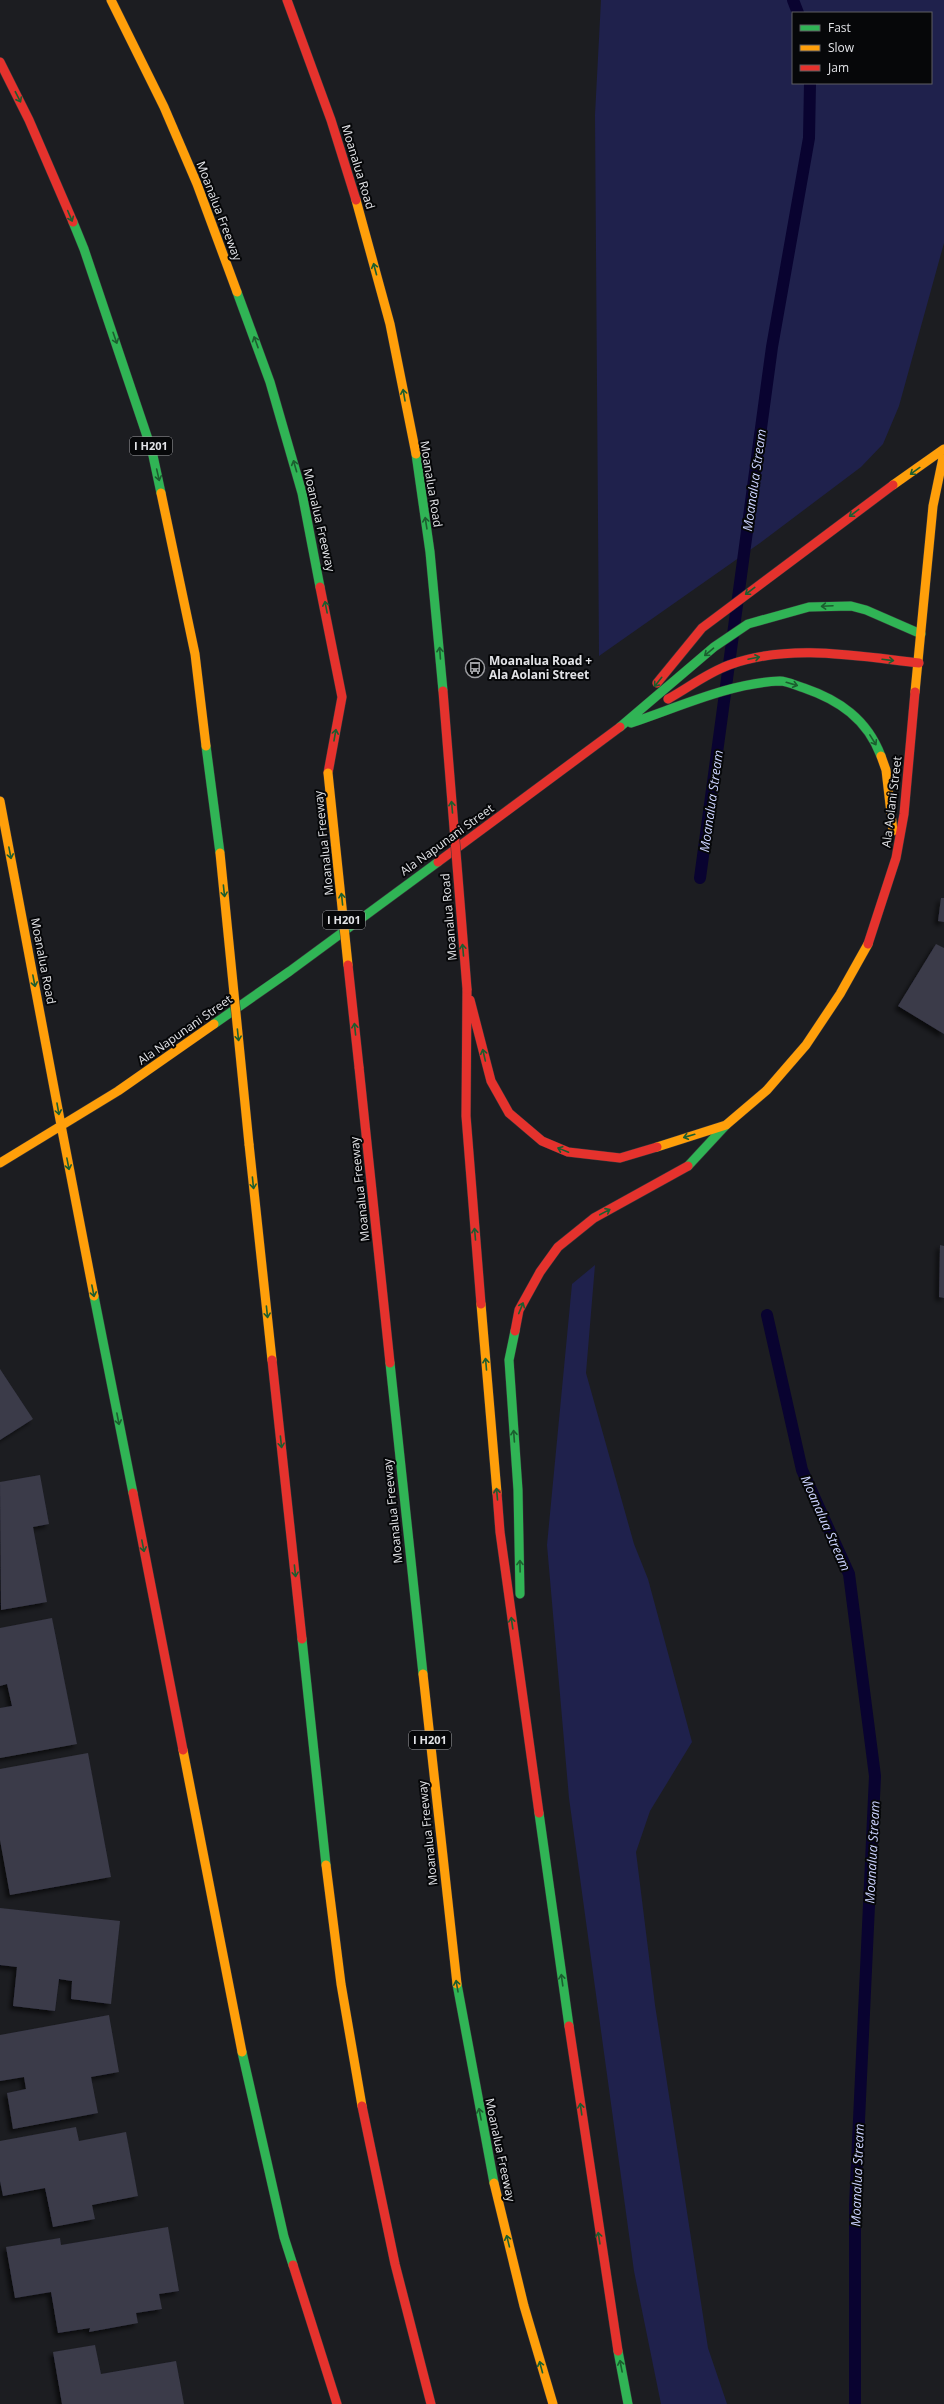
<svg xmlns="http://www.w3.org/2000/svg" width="944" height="2404" font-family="'Open Sans',sans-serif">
	<defs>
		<filter id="shadow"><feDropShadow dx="-3.5" dy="3.5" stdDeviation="2" flood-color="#0009"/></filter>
	</defs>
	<rect width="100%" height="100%" fill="#1c1d21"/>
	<path fill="#1f214c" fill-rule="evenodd" d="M 601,0 L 944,0 L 944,243 L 899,406 L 883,444 L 861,467 L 760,543 L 599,656 L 595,115 ZM 793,13 L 931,13 L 931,83 L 793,83 Z
		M 595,1265 L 586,1373 L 634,1544 L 648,1579 L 692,1742 L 650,1811 L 636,1852 L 655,2005 L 708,2348 L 727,2404 L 661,2404 L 634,2271 L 569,1798 L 547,1545 L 572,1284 Z"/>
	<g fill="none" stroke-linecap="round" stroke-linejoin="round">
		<path stroke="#090330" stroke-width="12" d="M 793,0 L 798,13
			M 700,878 L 772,347 L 809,138 L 810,83
			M 767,1315 L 802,1470 L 849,1574 L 875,1776 L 855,2206 L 855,2404"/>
	</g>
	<path fill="#3a3a49" filter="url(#shadow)" d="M 941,898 L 944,898 L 944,922 L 938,921 Z
		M 936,944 L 944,948 L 944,1034 L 898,1006 Z
		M 940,1245 L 944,1246 L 944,1298 L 939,1297 Z
		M 0,1369 L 33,1419 L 0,1440 Z
		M 40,1475 L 49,1524 L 33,1527 L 47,1602 L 1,1610 L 0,1482 Z
		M 52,1618 L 77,1744 L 0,1758 L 0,1708 L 12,1706 L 7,1684 L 0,1686 L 0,1628 Z
		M 88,1753 L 111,1877 L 10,1895 L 0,1840 L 0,1769 Z
		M 0,1908 L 120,1921 L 111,2004 L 71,1999 L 72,1981 L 59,1979 L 55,2011 L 13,2006 L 17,1967 L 0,1965 Z
		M 109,2015 L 119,2072 L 91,2077 L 98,2113 L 13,2129 L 7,2093 L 26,2089 L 24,2077 L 0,2081 L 0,2035 Z
		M 76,2127 L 79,2141 L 126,2132 L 138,2196 L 92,2205 L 95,2219 L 53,2227 L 45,2188 L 3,2196 L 0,2181 L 0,2141 Z
		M 168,2227 L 179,2291 L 159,2294 L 162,2309 L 136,2313 L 138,2323 L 89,2332 L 90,2328 L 58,2333 L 51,2292 L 15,2298 L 6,2247 L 60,2238 L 61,2245 Z
		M 95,2345 L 101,2374 L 176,2361 L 184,2404 L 62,2404 L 53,2352 Z"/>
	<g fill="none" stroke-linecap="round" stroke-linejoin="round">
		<g stroke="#37373a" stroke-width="10">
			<path id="fast" d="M 73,222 L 84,249 L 152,451 L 161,493
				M 237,292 L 270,382 L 302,493 L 320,587
				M 416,454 L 430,552 L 443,691
				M 631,723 C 679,707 730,683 780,681 C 787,681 797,686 804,688 C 839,700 867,719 881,756
				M 620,727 L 714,647 L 748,624 L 809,607 L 851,606 L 866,610 L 921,634
				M 206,746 L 220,853
				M 214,1024 L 290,971 L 438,862
				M 688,1166 L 726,1125
				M 94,1296 L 133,1493
				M 515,1331 L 509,1360 L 518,1490 L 520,1594
				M 390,1363 L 423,1674
				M 302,1639 L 326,1865
				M 539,1813 L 569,2026
				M 457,1984 L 494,2183
				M 242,2052 L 284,2237 L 293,2265
				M 618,2351 L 628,2404"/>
		</g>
		<g stroke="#37373a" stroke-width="10">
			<path id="slow" d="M 111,0 L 164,107 L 197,184 L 237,292
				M 356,200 L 390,324 L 416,454
				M 893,485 L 944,449
				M 161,493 L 195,654 L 206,746
				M 915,692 L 933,506 L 944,453
				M 881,756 L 886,770 L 893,831
				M 0,801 L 61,1125
				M 61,1125 L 94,1296
				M 249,1144 L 272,1360
				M 657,1147 L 726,1125 L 767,1090 L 806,1045 L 840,994 L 868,944
				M 0,1163 L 118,1091 L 214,1024
				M 481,1304 L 497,1493
				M 423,1674 L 457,1984
				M 183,1750 L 242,2052
				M 326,1865 L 341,1984 L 362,2106
				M 494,2183 L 524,2306 L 553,2404"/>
		</g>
		<g stroke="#37373a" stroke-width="10">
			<path id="jam" d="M 287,0 L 331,120 L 356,200
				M 0,62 L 29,120 L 73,222
				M 320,587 L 342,697 L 328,773
				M 657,683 L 702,628 L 893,485
				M 668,699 C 688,688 707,673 729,665 C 789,643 857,656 919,663
				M 438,862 L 620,727
				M 868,944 L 896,858 L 904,814 L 915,692
				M 467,989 L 466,1116 L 481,1304
				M 470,1000 L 491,1081 L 509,1113 L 542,1141 L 568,1152 L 620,1158 L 657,1147
				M 359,1067 L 390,1363
				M 515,1331 L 519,1310 L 540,1272 L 558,1247 L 594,1218 L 688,1166
				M 272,1360 L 302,1639
				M 133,1493 L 183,1750
				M 497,1493 L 500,1532 L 539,1813
				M 569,2026 L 618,2351
				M 362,2106 L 395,2264 L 431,2404
				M 293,2265 L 337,2404"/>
		</g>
		<use href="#fast" stroke="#30b455" stroke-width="9"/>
		<use href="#slow" stroke="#ff9f0a" stroke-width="9"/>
		<use href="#jam" stroke="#e5322d" stroke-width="9"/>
		<g stroke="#37373a" stroke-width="10" stroke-linecap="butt">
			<path id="slow-bridge" d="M 328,773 L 348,965
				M 220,853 L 249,1144"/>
		</g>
		<g stroke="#37373a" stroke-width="10" stroke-linecap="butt">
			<path id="jam-bridge" d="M 443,691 L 467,989
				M 348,965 L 359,1067"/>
		</g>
		<use href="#slow-bridge" stroke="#ff9f0a" stroke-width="9"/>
		<use href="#jam-bridge" stroke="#e5322d" stroke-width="9"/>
	</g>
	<defs><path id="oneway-shaft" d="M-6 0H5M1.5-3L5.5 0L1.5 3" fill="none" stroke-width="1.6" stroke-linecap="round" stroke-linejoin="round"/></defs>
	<g stroke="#1b5e2f">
		<use href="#oneway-shaft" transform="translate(18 97) rotate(63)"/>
		<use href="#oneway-shaft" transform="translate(70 216) rotate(67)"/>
		<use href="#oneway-shaft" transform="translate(375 269) rotate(-105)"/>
		<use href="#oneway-shaft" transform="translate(115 338) rotate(71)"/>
		<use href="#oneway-shaft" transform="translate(256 342) rotate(-110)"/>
		<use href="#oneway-shaft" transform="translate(404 395) rotate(-100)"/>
		<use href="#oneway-shaft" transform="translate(295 466) rotate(-106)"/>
		<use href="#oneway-shaft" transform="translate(915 471) rotate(144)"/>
		<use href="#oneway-shaft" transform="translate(158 475) rotate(77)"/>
		<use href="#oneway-shaft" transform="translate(854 513) rotate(143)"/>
		<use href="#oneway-shaft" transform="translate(426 523) rotate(-99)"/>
		<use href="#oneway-shaft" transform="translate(750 591) rotate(143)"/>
		<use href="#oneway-shaft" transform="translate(827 606) rotate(177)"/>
		<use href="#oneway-shaft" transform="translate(326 607) rotate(-101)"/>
		<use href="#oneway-shaft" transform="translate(709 652) rotate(140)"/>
		<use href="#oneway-shaft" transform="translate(440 653) rotate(-94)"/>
		<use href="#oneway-shaft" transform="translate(754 658) rotate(-12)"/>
		<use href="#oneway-shaft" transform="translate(888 660) rotate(7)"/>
		<use href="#oneway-shaft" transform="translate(658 682) rotate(129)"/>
		<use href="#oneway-shaft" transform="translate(792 684) rotate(16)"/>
		<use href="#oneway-shaft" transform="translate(335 735) rotate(-80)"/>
		<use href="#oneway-shaft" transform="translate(873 740) rotate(58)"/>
		<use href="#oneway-shaft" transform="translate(452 807) rotate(-95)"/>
		<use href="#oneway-shaft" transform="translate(10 853) rotate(79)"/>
		<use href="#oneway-shaft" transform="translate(224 891) rotate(84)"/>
		<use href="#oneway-shaft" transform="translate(342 899) rotate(-96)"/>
		<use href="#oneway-shaft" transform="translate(463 950) rotate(-95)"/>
		<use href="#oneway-shaft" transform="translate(34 981) rotate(79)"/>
		<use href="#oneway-shaft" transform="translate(355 1029) rotate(-96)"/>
		<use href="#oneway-shaft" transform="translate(238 1035) rotate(84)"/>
		<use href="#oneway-shaft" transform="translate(484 1055) rotate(-103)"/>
		<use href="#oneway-shaft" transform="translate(58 1109) rotate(80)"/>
		<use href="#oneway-shaft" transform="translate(689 1136) rotate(164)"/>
		<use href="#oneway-shaft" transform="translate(563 1150) rotate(-158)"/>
		<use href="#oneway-shaft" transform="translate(68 1164) rotate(79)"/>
		<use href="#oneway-shaft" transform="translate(253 1183) rotate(84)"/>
		<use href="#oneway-shaft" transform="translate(605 1212) rotate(-28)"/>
		<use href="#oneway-shaft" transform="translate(475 1234) rotate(-95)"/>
		<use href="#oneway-shaft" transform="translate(93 1291) rotate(79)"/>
		<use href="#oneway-shaft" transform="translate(521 1308) rotate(-68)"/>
		<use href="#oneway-shaft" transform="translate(267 1312) rotate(84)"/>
		<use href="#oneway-shaft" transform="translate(486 1364) rotate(-95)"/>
		<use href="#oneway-shaft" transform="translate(118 1419) rotate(79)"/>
		<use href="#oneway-shaft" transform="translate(514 1436) rotate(-94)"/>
		<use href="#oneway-shaft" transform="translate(281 1442) rotate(84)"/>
		<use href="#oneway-shaft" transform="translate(497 1494) rotate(-95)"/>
		<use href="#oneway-shaft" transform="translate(143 1546) rotate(79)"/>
		<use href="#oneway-shaft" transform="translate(520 1566) rotate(-91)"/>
		<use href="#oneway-shaft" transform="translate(295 1571) rotate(84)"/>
		<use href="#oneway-shaft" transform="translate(512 1623) rotate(-98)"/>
		<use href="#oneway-shaft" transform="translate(562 1980) rotate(-98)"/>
		<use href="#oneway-shaft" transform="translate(457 1986) rotate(-100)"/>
		<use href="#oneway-shaft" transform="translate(581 2109) rotate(-98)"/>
		<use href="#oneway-shaft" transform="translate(480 2114) rotate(-101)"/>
		<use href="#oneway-shaft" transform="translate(599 2238) rotate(-99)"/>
		<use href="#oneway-shaft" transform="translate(508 2241) rotate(-104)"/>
		<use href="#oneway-shaft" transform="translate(621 2366) rotate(-101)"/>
		<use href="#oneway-shaft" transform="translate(541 2367) rotate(-105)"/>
	</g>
	<defs>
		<g id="bus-ring" transform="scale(1)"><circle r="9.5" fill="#060709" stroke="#9d9ea2" stroke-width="1.5"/><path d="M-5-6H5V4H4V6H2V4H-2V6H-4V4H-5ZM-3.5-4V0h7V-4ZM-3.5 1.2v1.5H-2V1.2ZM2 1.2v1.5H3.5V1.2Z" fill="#9d9ea2"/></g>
	</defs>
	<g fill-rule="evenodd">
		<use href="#bus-ring" x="475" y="668"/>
	</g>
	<g text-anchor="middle" stroke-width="4" stroke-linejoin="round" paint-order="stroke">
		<g fill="#060709" stroke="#a0a1a4" stroke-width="1">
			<rect x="130" y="437" width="42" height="18" rx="3"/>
			<rect x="323" y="911" width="42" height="18" rx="3"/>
			<rect x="409" y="1731" width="42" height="18" rx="3"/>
		</g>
		<g font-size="11" font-weight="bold" fill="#e2e3e7">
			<text x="151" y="450">I H201</text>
			<text x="344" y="924">I H201</text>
			<text x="430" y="1744">I H201</text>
		</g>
		<g font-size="12" fill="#e2e3e7" stroke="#060709">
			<text transform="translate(358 167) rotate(73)" y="4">Moanalua Road</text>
			<text transform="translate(219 211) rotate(69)" y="4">Moanalua Freeway</text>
			<text transform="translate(431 484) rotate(81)" y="4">Moanalua Road</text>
			<text transform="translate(319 520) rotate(77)" y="4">Moanalua Freeway</text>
			<text transform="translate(892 802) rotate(-83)" y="4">Ala Aolani Street</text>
			<text transform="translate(447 840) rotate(-36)" y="4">Ala Napunani Street</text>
			<text transform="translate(324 843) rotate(-96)" y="4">Moanalua Freeway</text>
			<text transform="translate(449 917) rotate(-95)" y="4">Moanalua Road</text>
			<text transform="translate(43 961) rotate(79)" y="4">Moanalua Road</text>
			<text transform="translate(185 1030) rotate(-35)" y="4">Ala Napunani Street</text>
			<text transform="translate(360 1189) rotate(-96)" y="4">Moanalua Freeway</text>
			<text transform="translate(393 1511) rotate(-96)" y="4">Moanalua Freeway</text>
			<text transform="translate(428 1833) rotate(-96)" y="4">Moanalua Freeway</text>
			<text transform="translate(500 2150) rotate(78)" y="4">Moanalua Freeway</text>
		</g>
		<g font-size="12" font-weight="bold" fill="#e2e3e7" stroke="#060709" text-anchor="start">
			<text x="489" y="665">Moanalua Road +<tspan x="489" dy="14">Ala Aolani Street</tspan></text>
		</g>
		<g font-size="13" font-style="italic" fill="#cbd2fe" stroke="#060709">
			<text transform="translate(754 480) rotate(-82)" y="5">Moanalua Stream</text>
			<text transform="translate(711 801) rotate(-82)" y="5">Moanalua Stream</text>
			<text transform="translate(826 1523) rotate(66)" y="5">Moanalua Stream</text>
			<text transform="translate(872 1852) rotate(-87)" y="5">Moanalua Stream</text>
			<text transform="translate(857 2175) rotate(-88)" y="5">Moanalua Stream</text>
		</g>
	</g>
	<rect x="792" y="12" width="140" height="72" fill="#060709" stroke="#5e5f62"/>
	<rect x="800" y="25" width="20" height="6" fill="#30b455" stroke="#5e5f62"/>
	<text x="828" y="32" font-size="12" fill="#e2e3e7">Fast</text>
	<rect x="800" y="45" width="20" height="6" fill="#ff9f0a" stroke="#5e5f62"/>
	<text x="828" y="52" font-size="12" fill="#e2e3e7">Slow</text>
	<rect x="800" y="65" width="20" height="6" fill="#e5322d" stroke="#5e5f62"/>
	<text x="828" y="72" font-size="12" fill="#e2e3e7">Jam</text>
</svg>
